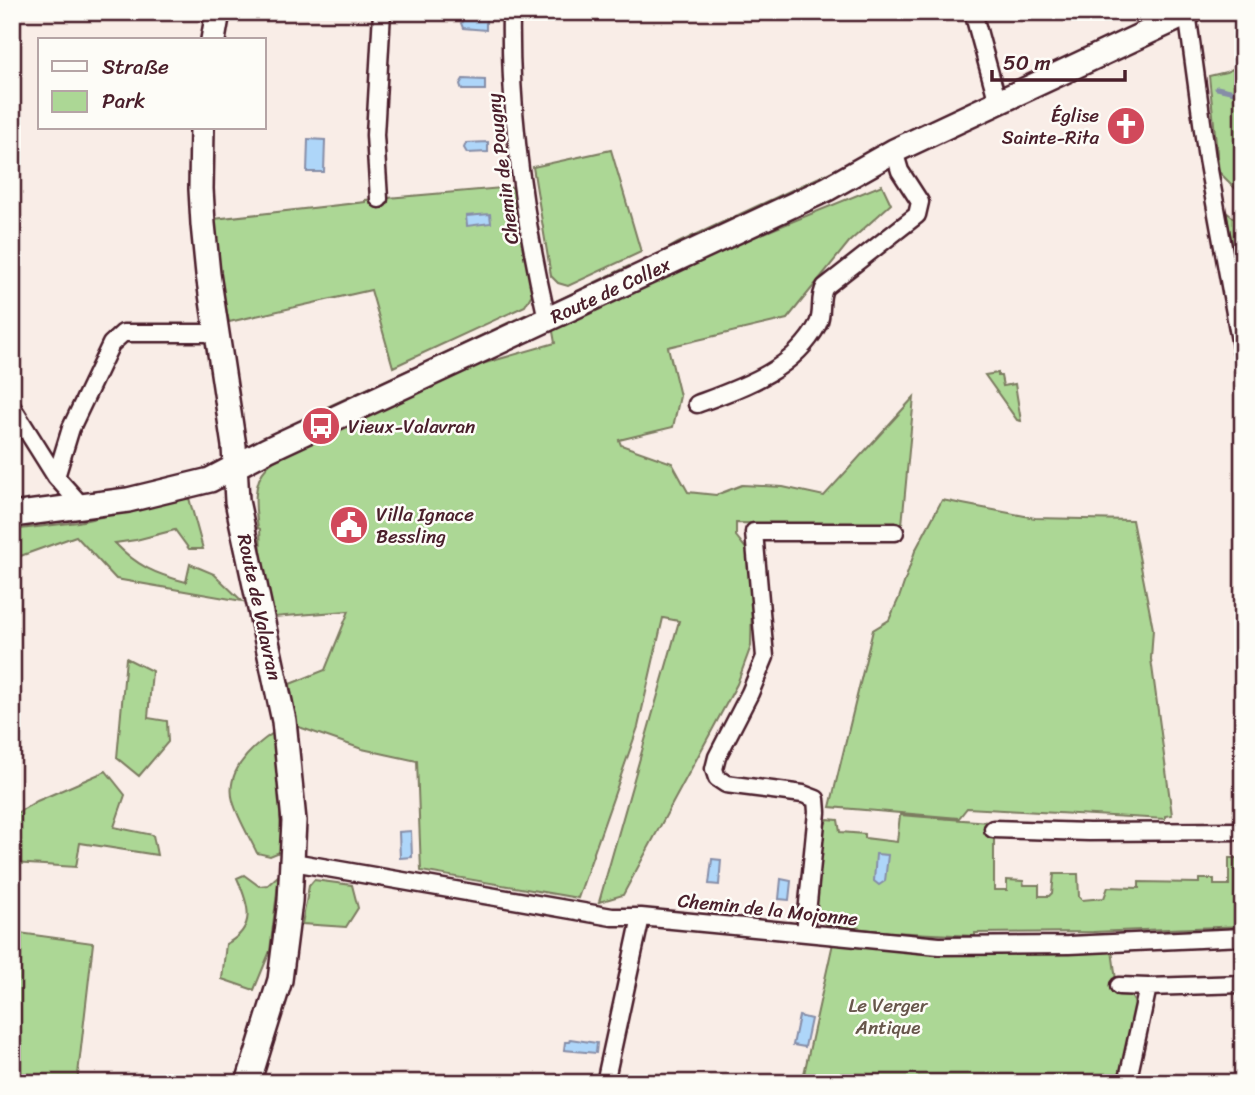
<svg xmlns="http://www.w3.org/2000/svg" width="1255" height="1095" font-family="Sriracha,sans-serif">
	<rect width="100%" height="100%" fill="#f9ede7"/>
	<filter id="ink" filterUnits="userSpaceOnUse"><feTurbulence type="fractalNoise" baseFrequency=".0143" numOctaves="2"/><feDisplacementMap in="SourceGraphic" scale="14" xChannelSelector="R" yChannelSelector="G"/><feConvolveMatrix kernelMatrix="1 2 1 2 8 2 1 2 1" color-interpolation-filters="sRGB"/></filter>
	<g filter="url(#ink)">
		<path fill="#acd795" stroke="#7b7b60" stroke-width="2" d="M 1237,67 L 1243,70 L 1243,196 L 1219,172 L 1209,76 L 1226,72 Z
			M 611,150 L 641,252 L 568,286 L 558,283 L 551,276 L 533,167 Z
			M 871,153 L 838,173 L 660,253 L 678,243 Z
			M 882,185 L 891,204 L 849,242 L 787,319 L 668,347 L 680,396 L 673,427 L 619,440 L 621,445 L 672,463 L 688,492 L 716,495 L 742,485 L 783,487 L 824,496 L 914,397 L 902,525 L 736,523 L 736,536 L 747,550 L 752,600 L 751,646 L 737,684 L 623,895 L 599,902 L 679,621 L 663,618 L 638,727 L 578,898 L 421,871 L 417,761 L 362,749 L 296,726 L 290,684 L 325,670 L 349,611 L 274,617 L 261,554 L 260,529 L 258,528 C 255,508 252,482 267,467 C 272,461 280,458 286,453 L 475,366 L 555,343 L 552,326 L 651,279 Z
			M 513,187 L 532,294 L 525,306 L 393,367 L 371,290 L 229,322 L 216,261 L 214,219 L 365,202 L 365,200 Z
			M 1226,212 L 1243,225 L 1243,305 Z
			M 629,266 L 630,270 L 561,301 L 558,300 Z
			M 531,312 L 534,313 L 533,315 L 440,360 L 438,356 Z
			M 410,369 L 410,375 L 328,410 L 327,407 Z
			M 998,373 L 998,376 L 1001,376 L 1003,386 L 1015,384 L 1021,421 L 1017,420 L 985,375 Z
			M 189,498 L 203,549 L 189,549 L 175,530 L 136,540 L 115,543 C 137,566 155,574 186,582 L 190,564 L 214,574 L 242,601 L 116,579 L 76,536 L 12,559 L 12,530 L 78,522 Z
			M 942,500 L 1035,518 L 1132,520 L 1153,629 L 1151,659 L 1172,815 L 1165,816 L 1165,819 L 967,808 L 959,818 L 830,807 L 873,630 L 889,620 L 899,598 L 915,551 Z
			M 126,658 L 152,671 L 148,718 L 167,721 L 168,742 L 139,776 L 117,758 Z
			M 273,733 L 277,755 L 282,851 L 270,856 L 257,853 C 249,836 238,819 233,801 C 225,772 251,748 273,733 Z
			M 106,771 L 125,795 L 114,827 L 153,835 L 157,855 L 80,843 L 76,867 L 12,863 L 12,816 L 37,801 Z
			M 900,815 L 988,822 L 988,835 L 994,835 L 994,890 L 1007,890 L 1007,880 L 1023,881 L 1024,885 L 1039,885 L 1039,896 L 1049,896 L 1052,893 L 1054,874 L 1078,874 L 1079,897 L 1082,900 L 1104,898 L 1108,887 L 1139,888 L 1139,882 L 1199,883 L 1199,879 L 1214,879 L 1214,885 L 1229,885 L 1229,858 L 1239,858 L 1239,840 L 1243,838 L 1243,926 L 1093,932 L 975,933 L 975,936 L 890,932 L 827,925 L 815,913 L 823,828 L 828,819 L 838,820 L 840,832 L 865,834 L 865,838 L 897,842 Z
			M 244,875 L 259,886 L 268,885 L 279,875 L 270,951 L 254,990 L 222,979 L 226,944 C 257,928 249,905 237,878 Z
			M 314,880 L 352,885 L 358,908 L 346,927 L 302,924 L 309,886 Z
			M 12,932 L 93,943 L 77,1083 L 12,1081 Z
			M 833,943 L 877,948 L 978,954 L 1112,950 L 1118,995 L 1131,996 L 1136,1005 L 1119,1083 L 802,1083 Z"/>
		<path fill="#aed6f9" stroke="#868da7" stroke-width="2" d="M 464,18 L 486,19 L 486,30 L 463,28 L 461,23 Z
			M 463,79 L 485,80 L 485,90 L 462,90 L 460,84 Z
			M 308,139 L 325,140 L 324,172 L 307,172 Z
			M 488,142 L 488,152 L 467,153 L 464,148 L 466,143 Z
			M 490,214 L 491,223 L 467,226 L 466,216 Z
			M 411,831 L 412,857 L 400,858 L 399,832 Z
			M 876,854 L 888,855 L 885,881 L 879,885 L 874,881 Z
			M 712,859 L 721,860 L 719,885 L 709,884 Z
			M 781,879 L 791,881 L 789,900 L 779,899 Z
			M 799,1016 L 811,1019 L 805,1047 L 793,1045 Z
			M 570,1039 L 597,1043 L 596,1053 L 564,1050 L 565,1042 L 569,1042 Z"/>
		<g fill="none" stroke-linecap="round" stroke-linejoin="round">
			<path stroke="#868da7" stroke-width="5" d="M 1217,88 L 1243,94"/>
			<g stroke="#4a1f2b" stroke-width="21">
				<path id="street" d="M 511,12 C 509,115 524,219 547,319
					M 973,12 L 998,103
					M 1187,12 L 1207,159 L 1243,357
					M 379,199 L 375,135 L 382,12
					M 697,404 C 743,387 794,370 818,324 C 824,311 818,299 825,287 L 917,215 L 920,202 L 900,171 L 894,151
					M 12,407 L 56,477 L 83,507
					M 56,477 L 71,428 L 111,344 L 123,333 L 217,333
					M 993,829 L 1089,832 L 1243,831
					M 293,862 L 612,917 L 641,917 L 939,946 L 1069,945 L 1243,937
					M 805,933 L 817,812 L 816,799 L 803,794 L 726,784 L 717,778 L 714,769 L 717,757 L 750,693 L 765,657 L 754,532 L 895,532
					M 1119,986 L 1148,987
					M 605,1083 L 641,917
					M 1127,1083 L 1148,987 L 1243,984"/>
			</g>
			<g stroke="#4a1f2b" stroke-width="28">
				<path id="secondary" d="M 213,40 L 218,12
					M 202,128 L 201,189 L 203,224 L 208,274 L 234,446 L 237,501 L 284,721 L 294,821 L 290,901 L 280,980 L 248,1083
					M 12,515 L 128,500 L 210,480 L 267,450 L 827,189 L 894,151 L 1191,12"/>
			</g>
			<use href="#street" stroke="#fdfcf7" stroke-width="16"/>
			<use href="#secondary" stroke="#fdfcf7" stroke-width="23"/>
		</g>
	</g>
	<defs>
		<g id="church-disc" transform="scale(2.0125)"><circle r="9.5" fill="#d1495b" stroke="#fdfcf7"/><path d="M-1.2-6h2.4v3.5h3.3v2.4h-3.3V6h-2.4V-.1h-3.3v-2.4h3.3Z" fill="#fff"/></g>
		<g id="bus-disc" transform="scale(2.0125)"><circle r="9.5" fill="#d1495b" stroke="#fdfcf7"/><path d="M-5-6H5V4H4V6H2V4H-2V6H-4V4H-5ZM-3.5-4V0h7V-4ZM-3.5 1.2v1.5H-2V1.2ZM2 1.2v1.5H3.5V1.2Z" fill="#fff"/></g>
		<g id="civic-disc" transform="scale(2.0125)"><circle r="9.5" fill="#d1495b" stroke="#fdfcf7"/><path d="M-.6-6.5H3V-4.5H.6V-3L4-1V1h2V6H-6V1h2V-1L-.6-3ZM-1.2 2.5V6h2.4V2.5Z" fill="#fff"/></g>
	</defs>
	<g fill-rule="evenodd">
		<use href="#church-disc" x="1126" y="126"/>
		<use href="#bus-disc" x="321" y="426"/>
		<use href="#civic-disc" x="349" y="525"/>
	</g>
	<g text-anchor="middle" stroke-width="5" stroke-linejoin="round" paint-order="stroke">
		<g font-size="19" fill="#4a1f2b" stroke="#fdfcf7" text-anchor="start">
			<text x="1099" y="122" text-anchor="end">Église<tspan x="1099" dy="22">Sainte-Rita</tspan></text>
			<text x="348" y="433">Vieux-Valavran</text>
			<text x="376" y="521">Villa Ignace<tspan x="376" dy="22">Bessling</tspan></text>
		</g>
		<g font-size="19" fill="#4a1f2b" stroke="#fdfcf7">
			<text transform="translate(502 169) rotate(-97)" y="7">Chemin de Pougny</text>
			<text transform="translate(610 290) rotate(-25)" y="7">Route de Collex</text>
			<text transform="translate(260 607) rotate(78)" y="7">Route de Valavran</text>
			<text transform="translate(768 909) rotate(6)" y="7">Chemin de la Mojonne</text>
		</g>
		<g font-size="19" fill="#67564b" stroke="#fdfcf7">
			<text x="888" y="1012">Le Verger<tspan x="888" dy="22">Antique</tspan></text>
		</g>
	</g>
	<rect width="1255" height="1095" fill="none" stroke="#fdfcf7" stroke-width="42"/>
	<rect x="21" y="21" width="1213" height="1053" fill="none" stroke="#4a1f2b" stroke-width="2.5" filter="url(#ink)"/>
	<rect x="38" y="38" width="228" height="91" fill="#fdfcf7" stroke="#b5a4a5" stroke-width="2"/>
	<rect x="52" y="61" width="35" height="10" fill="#fdfcf7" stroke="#b5a4a5" stroke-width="2"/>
	<text x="102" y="74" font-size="21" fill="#4a1f2b">Straße</text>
	<rect x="52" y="91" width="35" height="21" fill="#acd795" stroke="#b5a4a5" stroke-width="2"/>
	<text x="102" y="108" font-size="21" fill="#4a1f2b">Park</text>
	<path d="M992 70v10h133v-10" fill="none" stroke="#4a1f2b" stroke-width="3.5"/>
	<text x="1003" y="70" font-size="21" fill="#4a1f2b" stroke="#fdfcf7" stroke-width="5" paint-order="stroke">50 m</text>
</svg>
